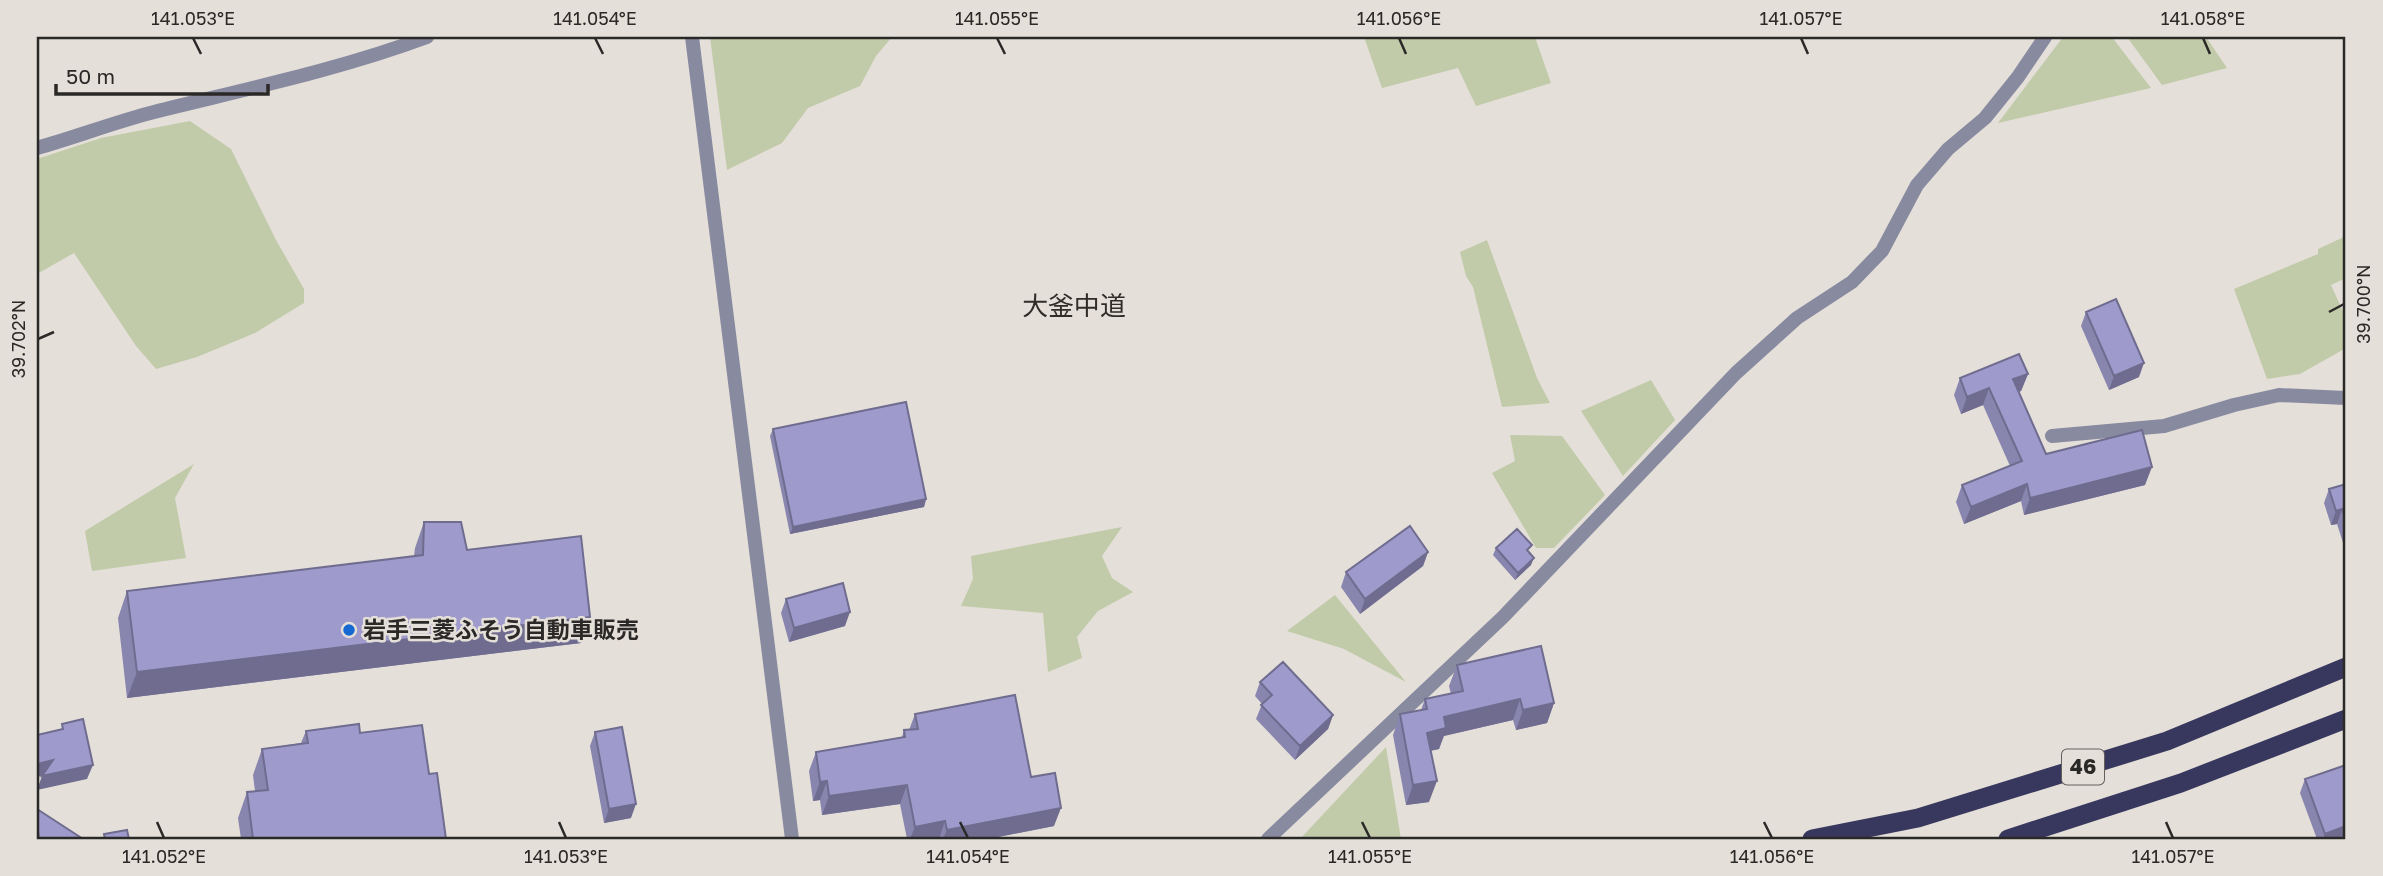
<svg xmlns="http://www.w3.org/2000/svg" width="2383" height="876" font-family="'Golos Text','Noto Sans JP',sans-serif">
	<rect width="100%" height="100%" fill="#e5dfd9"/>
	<path fill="#c1cba9" d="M 710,37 L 892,37 L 876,56 L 860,86 L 808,108 L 782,143 L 727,170 Z
		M 1364,37 L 1535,37 L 1551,83 L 1476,106 L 1458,68 L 1382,88 Z
		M 2063,37 L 2112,37 L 2151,88 L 1998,123 Z
		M 2127,37 L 2206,37 L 2227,68 L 2162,85 Z
		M 190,121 L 231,149 L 276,240 L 304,289 L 304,303 L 255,333 L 197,357 L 156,369 L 136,346 L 74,253 L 37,274 L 37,159 L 101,138 Z
		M 2346,236 L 2346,278 L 2331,285 L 2346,318 L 2346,348 L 2300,374 L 2267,379 L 2234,289 L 2318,254 L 2318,249 Z
		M 1487,240 L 1537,378 L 1550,403 L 1502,407 L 1473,287 L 1466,276 L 1460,252 Z
		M 1651,380 L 1675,420 L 1623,476 L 1581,411 Z
		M 1510,435 L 1562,436 L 1605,495 L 1554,548 L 1536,548 L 1492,473 L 1515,461 Z
		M 194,464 L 175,498 L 186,558 L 92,571 L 85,531 Z
		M 1122,527 L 1102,556 L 1112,578 L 1133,592 L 1098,611 L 1077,637 L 1082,658 L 1048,672 L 1043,613 L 961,606 L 973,579 L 971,556 Z
		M 1335,595 L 1406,682 L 1344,649 L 1287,631 Z
		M 1386,747 L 1401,839 L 1300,839 Z"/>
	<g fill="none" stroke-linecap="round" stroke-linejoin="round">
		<path stroke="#888aa0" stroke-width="14" d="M 2052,436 L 2164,426 L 2234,405 L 2279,395 L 2346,398"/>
		<path stroke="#888aa0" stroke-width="14" d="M 692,37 L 792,839
			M 37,148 C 76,137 115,122 154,112 C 246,89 338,70 427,37
			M 1268,839 L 1503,617 L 1736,373 L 1797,318 L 1852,282 L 1882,251 L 1917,185 L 1948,149 L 1985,118 L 2018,77 L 2045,37"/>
		<path stroke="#38385f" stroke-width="19" d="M 1812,839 L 1918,818 L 2167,741 L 2346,667
			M 2008,839 L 2181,783 L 2346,719"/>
	</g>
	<path fill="#8885af" d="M 2086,312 L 2139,377 L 2109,390 L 2081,326 Z
		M 2028,374 L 2021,391 L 2018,392 L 2046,454 L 2145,485 L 2024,515 L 2021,501 L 1964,524 L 1956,502 L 1962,485 L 2010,466 L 1983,405 L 1961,414 L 1954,395 L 1960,378 Z
		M 773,429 L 926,499 L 924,507 L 790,534 L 770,436 Z
		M 2346,484 L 2346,552 L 2337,524 L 2331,525 L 2324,503 L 2329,489 Z
		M 424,522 L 467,550 L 581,643 L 127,698 L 118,618 L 127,591 L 414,556 L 415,548 Z
		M 1496,548 L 1531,565 L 1515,580 L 1493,555 Z
		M 1428,552 L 1423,566 L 1360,614 L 1341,587 L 1346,572 Z
		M 786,599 L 845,626 L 789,642 L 781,613 Z
		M 1457,665 L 1554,703 L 1547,723 L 1516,730 L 1513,720 L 1443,736 L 1439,749 L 1430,751 L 1429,802 L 1406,805 L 1393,735 L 1400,714 L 1421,710 L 1425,699 L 1451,694 L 1449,686 Z
		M 1260,682 L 1333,715 L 1328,729 L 1295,760 L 1256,719 L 1262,704 L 1255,696 Z
		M 915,714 L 1031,777 L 1054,826 L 988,839 L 907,839 L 900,804 L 822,815 L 820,800 L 813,801 L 809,771 L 816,752 L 902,737 L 904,730 L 909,730 Z
		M 306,731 L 360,733 L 429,774 L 446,839 L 241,839 L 238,818 L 247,792 L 255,791 L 253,775 L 262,749 L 301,743 Z
		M 595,732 L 631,818 L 604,823 L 590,746 Z
		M 2305,779 L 2342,839 L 2317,839 L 2300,793 Z"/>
	<path fill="#6f6c8f" d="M 2144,363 L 2139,377 L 2109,390 L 2114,376 Z
		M 2028,374 L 2021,391 L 2007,396 L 2013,379 Z
		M 1989,388 L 1983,405 L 1961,414 L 1967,397 Z
		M 2152,467 L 2145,485 L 2024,515 L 2030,498 Z
		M 2027,484 L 2021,501 L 1964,524 L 1971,507 Z
		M 926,499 L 924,507 L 790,534 L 793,527 Z
		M 2342,509 L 2337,524 L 2331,525 L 2336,511 Z
		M 1428,552 L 1423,566 L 1360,614 L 1365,599 Z
		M 1534,558 L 1531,565 L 1515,580 L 1518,573 Z
		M 850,612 L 845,626 L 789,642 L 794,628 Z
		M 590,617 L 581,643 L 127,698 L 137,672 Z
		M 1520,699 L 1513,720 L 1444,736 L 1439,749 L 1419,753 L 1427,733 L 1444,717 Z
		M 1554,703 L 1547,723 L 1516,730 L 1523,710 Z
		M 1333,715 L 1328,729 L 1295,760 L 1300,746 Z
		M 53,760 L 48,774 L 37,777 L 37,764 Z
		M 93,765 L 87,779 L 37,790 L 42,776 Z
		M 827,781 L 820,800 L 813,801 L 820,782 Z
		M 1437,781 L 1429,802 L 1406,805 L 1413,785 Z
		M 907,785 L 900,804 L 822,815 L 829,796 Z
		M 636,804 L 631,818 L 604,823 L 609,809 Z
		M 1061,808 L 1054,826 L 988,839 L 943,839 L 947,830 Z
		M 945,821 L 939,839 L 910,839 L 915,827 Z
		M 2346,826 L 2346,838 L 2342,839 L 2323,839 L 2325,834 Z"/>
	<path fill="#9e9bcc" stroke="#6f6c8f" stroke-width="2" d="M 2116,299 L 2144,363 L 2114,376 L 2086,312 Z
		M 2019,354 L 2028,374 L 2013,379 L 2046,454 L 2142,430 L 2152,467 L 2030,498 L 2027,484 L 1971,507 L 1962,485 L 2022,461 L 1989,388 L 1967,397 L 1960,378 Z
		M 906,402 L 926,499 L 793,527 L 773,429 Z
		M 2346,484 L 2346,521 L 2342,509 L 2336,511 L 2329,489 Z
		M 424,522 L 461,522 L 467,550 L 581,536 L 590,617 L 137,672 L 127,591 L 423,555 Z
		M 1410,526 L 1428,552 L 1365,599 L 1346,572 Z
		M 1517,529 L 1532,545 L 1527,550 L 1534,558 L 1518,573 L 1496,548 Z
		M 843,583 L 850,612 L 794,628 L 786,599 Z
		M 1541,646 L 1554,703 L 1523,710 L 1520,699 L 1444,717 L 1446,728 L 1427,733 L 1437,781 L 1413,785 L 1400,714 L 1427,709 L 1425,699 L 1463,691 L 1457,665 Z
		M 1283,662 L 1333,715 L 1300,746 L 1261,705 L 1272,695 L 1260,682 Z
		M 1015,695 L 1031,777 L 1055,773 L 1061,808 L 947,830 L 945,821 L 915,827 L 907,785 L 829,796 L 827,781 L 820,782 L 816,752 L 905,737 L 904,730 L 918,729 L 915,714 Z
		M 83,719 L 93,765 L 42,776 L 53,760 L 37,764 L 37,735 L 63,729 L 62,724 Z
		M 359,724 L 360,733 L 422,725 L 429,774 L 437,773 L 446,839 L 253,839 L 247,792 L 268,790 L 262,749 L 308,743 L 306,731 Z
		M 622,727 L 636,804 L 609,809 L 595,732 Z
		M 2346,765 L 2346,826 L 2325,834 L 2305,779 Z
		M 37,809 L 83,839 L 39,839 L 37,824 Z
		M 127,830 L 129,839 L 105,839 L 104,834 Z"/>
	<path fill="none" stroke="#2b2927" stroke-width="2.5" d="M 193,38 L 201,54M 595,38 L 603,54M 997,38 L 1005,54M 1399,38 L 1406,54M 1801,38 L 1808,54M 2203,38 L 2210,54M 2329,312 L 2344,304M 38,339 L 54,332M 157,822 L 164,838M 559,822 L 566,838M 960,822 L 968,838M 1362,822 L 1370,838M 1764,822 L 1772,838M 2166,822 L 2173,838"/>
	<circle fill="#1668d2" stroke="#e5dfd9" stroke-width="2.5" cx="349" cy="630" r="7"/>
	<g text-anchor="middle" stroke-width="5" stroke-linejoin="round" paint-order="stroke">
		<rect fill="#e5dfd9" stroke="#63605c" stroke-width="2" x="2062" y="749.5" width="42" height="35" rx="5"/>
		<g font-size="21" font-weight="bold" fill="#2b2927">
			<text x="2083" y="774">46</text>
		</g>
		<g font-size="23" font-weight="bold" fill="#2b2927" stroke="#e5dfd9" text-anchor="start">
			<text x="363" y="638">岩手三菱ふそう自動車販売</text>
		</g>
		<g font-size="26" fill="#312d29" stroke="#e5dfd9">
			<text x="1074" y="315">大釜中道</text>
		</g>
	</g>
	<rect width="2383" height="876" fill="none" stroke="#e5dfd9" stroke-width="77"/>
	<path d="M56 84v10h212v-10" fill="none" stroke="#2b2927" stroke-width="3.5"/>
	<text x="66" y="84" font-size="21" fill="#2b2927" stroke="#e5dfd9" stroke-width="5" paint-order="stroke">50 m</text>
	<rect x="38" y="38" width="2306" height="800" fill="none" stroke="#2b2927" stroke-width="2.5"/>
	<g font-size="18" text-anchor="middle" fill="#2b2927">
		<text x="193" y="25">141.053°E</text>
		<text x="595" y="25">141.054°E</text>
		<text x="997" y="25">141.055°E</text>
		<text x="1399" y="25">141.056°E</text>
		<text x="1801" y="25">141.057°E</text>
		<text x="2203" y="25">141.058°E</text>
		<text transform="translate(2364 304) rotate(-90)" y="6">39.700°N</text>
		<text transform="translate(19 339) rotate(-90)" y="6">39.702°N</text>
		<text x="164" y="863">141.052°E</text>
		<text x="566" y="863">141.053°E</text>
		<text x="968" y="863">141.054°E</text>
		<text x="1370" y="863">141.055°E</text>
		<text x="1772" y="863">141.056°E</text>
		<text x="2173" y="863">141.057°E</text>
	</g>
</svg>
